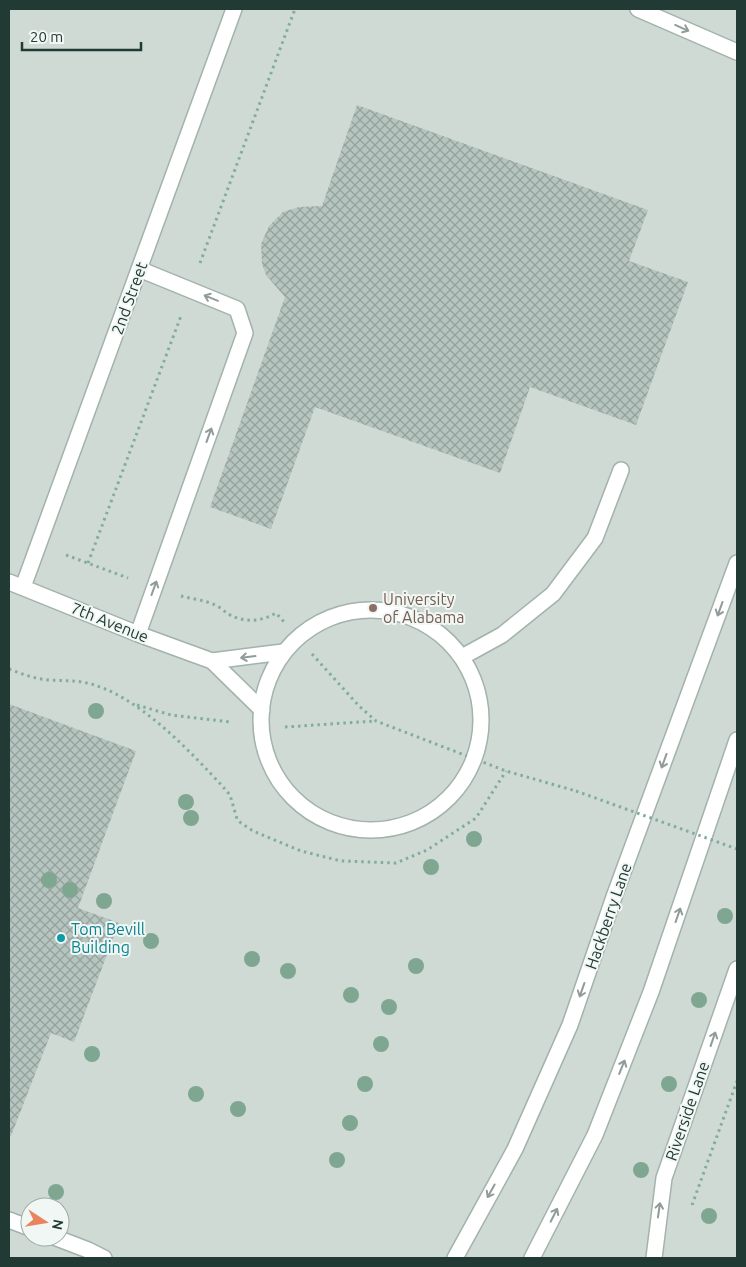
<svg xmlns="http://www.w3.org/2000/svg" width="746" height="1267" font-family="Ubuntu,sans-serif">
	<defs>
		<pattern id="building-cross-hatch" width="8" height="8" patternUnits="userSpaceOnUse" patternTransform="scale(1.25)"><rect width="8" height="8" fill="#b6c5bf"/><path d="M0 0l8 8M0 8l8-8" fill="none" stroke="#94a19c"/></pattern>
	</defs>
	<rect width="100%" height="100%" fill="#e0eae6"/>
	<path fill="#cfdad5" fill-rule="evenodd" d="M 9,9 L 737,9 L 737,1258 L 9,1258 ZM 30,1207 L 60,1207 L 60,1237 L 30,1237 Z"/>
	<path fill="url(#building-cross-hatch)" d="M 357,105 L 648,210 L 629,261 L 688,282 L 636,425 L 530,387 L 500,473 L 315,407 L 271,529 L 210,507 L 285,297 L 266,275 L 262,264 L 261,244 L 269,226 L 283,212 L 299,207 L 322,206 Z
		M 9,704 L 136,751 L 78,908 L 119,923 L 74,1042 L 51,1033 L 11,1136 L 9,1136 Z"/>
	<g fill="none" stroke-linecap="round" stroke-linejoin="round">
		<g stroke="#a3b2ad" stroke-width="18">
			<path id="minor" d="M 638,9 L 737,52
				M 9,582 L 138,634 L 212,661 L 262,710
				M 23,587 L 234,9
				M261 720a110 110 0 1 1 220 0a110 110 0 1 1-220 0Z
				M 138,634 L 245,333 L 237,309 L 139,269
				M 462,657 L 502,635 L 553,594 L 595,538 L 621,470
				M 212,661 L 283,652
				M 9,1220 L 30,1228
				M 54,1237 L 88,1250 L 104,1258
				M 455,1258 L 515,1149 L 570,1025 L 615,894 L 737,563
				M 532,1258 L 595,1135 L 651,992 L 737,740
				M 654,1258 L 664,1178 L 737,969"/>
		</g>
		<path stroke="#83aca0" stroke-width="3" stroke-dasharray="2.5 4" stroke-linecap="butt" d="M 200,263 L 295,9
			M 66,555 L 128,578
			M 88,563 L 181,316
			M 181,596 C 192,599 205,600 215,605 C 220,607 224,611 228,614 C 245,623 260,622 276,613 L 285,623
			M 312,654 L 359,706 L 376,721 L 506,771 L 576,791
			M 9,669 C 22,674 35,679 49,680 C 62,681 75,680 87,683 C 137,694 191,752 225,789 L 230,795 L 237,819 L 241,823 L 253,831 L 301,851 L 341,861 L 396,863 L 427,850 L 476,818 L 506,771
			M 137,705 L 171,715 L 231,722
			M 285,727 L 375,721
			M 692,1205 L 737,1081"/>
		<use href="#minor" stroke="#fff" stroke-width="15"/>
		<path stroke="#83aca0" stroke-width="3" stroke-dasharray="2.5 4" stroke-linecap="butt" d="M 576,791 L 737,849"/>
	</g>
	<g fill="#7fa690">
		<circle cx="96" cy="711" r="8"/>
		<circle cx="186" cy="802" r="8"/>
		<circle cx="191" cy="818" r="8"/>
		<circle cx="474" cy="839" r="8"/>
		<circle cx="431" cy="867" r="8"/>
		<circle cx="49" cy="880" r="8"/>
		<circle cx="70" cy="890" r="8"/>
		<circle cx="104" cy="901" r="8"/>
		<circle cx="725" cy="916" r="8"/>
		<circle cx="151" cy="941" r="8"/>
		<circle cx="252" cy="959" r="8"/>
		<circle cx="416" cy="966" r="8"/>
		<circle cx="288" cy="971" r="8"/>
		<circle cx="351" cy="995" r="8"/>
		<circle cx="699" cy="1000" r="8"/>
		<circle cx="389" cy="1007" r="8"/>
		<circle cx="381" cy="1044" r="8"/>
		<circle cx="92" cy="1054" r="8"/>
		<circle cx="365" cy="1084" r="8"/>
		<circle cx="669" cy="1084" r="8"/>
		<circle cx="196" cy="1094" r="8"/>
		<circle cx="238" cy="1109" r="8"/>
		<circle cx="350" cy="1123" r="8"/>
		<circle cx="337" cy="1160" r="8"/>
		<circle cx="641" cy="1170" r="8"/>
		<circle cx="56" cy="1192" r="8"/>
		<circle cx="709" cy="1216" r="8"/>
	</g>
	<defs><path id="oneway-shaft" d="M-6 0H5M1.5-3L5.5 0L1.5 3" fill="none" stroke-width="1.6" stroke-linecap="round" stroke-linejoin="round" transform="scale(1.25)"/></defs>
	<g stroke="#909c9a">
		<use href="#oneway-shaft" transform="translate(682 28) rotate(24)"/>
		<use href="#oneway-shaft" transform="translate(211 298) rotate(-158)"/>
		<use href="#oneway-shaft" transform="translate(209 435) rotate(-70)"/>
		<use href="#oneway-shaft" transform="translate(154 588) rotate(-70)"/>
		<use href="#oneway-shaft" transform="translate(720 609) rotate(110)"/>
		<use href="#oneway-shaft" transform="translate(248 657) rotate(173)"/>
		<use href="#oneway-shaft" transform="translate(664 761) rotate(110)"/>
		<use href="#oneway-shaft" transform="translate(678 915) rotate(-71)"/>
		<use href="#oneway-shaft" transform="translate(582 990) rotate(109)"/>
		<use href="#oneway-shaft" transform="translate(713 1039) rotate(-71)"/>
		<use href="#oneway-shaft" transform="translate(622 1067) rotate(-68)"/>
		<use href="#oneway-shaft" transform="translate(491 1191) rotate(119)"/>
		<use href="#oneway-shaft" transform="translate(659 1210) rotate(-82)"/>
		<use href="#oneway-shaft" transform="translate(554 1215) rotate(-63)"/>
	</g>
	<circle fill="#8d6e63" stroke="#f1f7f4" stroke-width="2" cx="373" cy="608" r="5"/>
	<circle fill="#0f9aa8" stroke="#f1f7f4" stroke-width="2" cx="61" cy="938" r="5"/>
	<g text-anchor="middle" stroke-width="4" stroke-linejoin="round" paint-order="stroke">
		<g font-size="16" fill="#223a34" stroke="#f1f7f4">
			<text transform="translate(129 298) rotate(-70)" y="6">2nd Street</text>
			<text transform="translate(110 622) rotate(22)" y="6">7th Avenue</text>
			<text transform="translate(608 916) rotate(-71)" y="6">Hackberry Lane</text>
			<text transform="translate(687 1111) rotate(-71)" y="6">Riverside Lane</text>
		</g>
		<g font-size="16" fill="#785e54" stroke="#f1f7f4" text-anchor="start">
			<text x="383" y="605">University<tspan x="383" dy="18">of Alabama</tspan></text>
		</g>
		<g font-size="16" fill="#0d838f" stroke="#f1f7f4" text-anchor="start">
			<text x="71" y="935">Tom Bevill<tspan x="71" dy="18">Building</tspan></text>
		</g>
	</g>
	<rect width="746" height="1267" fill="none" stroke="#223a34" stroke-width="20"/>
	<g transform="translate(45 1222) rotate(102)"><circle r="24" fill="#f1f7f4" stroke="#9eaba7"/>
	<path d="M0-4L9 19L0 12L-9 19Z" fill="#ea845f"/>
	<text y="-8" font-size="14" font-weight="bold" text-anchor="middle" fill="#223a34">N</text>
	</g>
	<path d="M22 42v8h119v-8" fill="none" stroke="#223a34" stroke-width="2.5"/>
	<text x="30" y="42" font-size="15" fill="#223a34" stroke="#f1f7f4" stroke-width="4" paint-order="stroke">20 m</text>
</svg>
